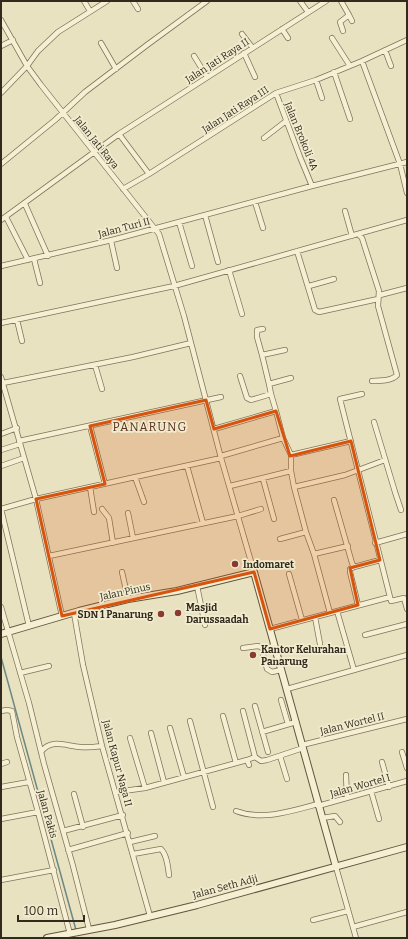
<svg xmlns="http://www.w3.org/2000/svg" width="408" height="939" font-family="Bitter,serif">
	<rect width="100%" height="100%" fill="#e9e2c1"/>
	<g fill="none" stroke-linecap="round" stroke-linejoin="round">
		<path stroke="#6b8885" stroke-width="1.5" d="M 1,657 L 76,930"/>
		<g stroke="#80735a" stroke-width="6">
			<path id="street" d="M 84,1 L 90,11
				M 133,1 L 138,9
				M 300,1 L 308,12
				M 341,1 L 349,15 L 340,22 L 343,31
				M 349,15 L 352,21
				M 1,20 L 27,66 L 41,85 L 159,234 L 184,316 L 221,458 L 254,572
				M 282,29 L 288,38
				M 242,34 L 252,47
				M 332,38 L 350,66
				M 101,43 L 116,69
				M 1,46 L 13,40
				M 385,50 L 391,66
				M 244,53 L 255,77
				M 194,56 L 207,77
				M 362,61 L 400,164 L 407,193
				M 334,72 L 350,119
				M 316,80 L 322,98
				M 1,93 L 27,66 L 38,51 L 58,32 L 107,1
				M 276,93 L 300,157 L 312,186
				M 119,134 L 149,174
				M 264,138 L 286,121
				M 1,164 L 55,120 L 85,92 L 147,45 L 207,1
				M 123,189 L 149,174 L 276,93 L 316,80 L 362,61 L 407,40
				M 255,202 L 263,228
				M 25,204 L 48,256
				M 345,211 L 352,236
				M 205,215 L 218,262
				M 6,217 L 28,260
				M 1,220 L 119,134 L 326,1
				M 179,222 L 192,266
				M 358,234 L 362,238 L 379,291 L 378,306 L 397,375 C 392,381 380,381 372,381
				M 111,241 L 117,268
				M 297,251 L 315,310 L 319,312 L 378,299
				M 34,259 L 40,283
				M 1,266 L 116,239 L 312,186 L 407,162
				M 229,270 L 242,314
				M 309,286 L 334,279
				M 380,295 L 407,288
				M 17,320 L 22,341
				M 1,323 L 174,286 L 407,220
				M 262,355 L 257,337 L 257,330 L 263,329
				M 95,365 L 102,389
				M 240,376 L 247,398 L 251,400 L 271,394 L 276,411
				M 1,377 L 36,499 L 62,616
				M 3,383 L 133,357 L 191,343
				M 269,384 L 262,355 L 285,350
				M 271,394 L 269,384 L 291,378
				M 362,394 L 340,399 L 390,597
				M 374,422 L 395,492 L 401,510
				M 90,426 L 105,484
				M 214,429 L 276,411 L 283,438 L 221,456
				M 1,434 L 17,428
				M 283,438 L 291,455 L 291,471
				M 19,441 L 221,397
				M 1,450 L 20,444
				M 291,455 L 351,441
				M 1,466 L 24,458
				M 187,466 L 203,523
				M 135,477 L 144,502
				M 263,479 L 274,519
				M 230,486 L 291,471 L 294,487 L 306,532
				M 90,487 L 94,512
				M 294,487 L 345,475 L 385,460
				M 334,500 L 352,563 L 354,567 L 380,560
				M 1,509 L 36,499 L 221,458
				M 1,509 L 29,626
				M 102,509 L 109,518 L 113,543
				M 128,513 L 133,538
				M 280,539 L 306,532 L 314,554 L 330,613
				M 375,543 L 407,534
				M 314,554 L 348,546
				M 49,556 L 238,516 L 261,509
				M 354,567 L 350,569 L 350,572 L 358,605
				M 122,572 L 128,599
				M 289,574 L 302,620
				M 197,586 L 205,625
				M 1,607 L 29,703 L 44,764 L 73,866 L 89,929
				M 337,611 L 354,670 L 407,655
				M 74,613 L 83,665 L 102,746 L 150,916
				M 315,617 L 320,644
				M 270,629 L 390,597 L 391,601 L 404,598 L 407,609
				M 365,635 L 407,624
				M 243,648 L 258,646 L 263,648 L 275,646
				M 263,648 L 263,655 L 267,669 L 272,672 L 281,670
				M 20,673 L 49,666
				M 287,689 L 354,670
				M 281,700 L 288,724
				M 255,706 L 268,752
				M 1,711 L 7,710 L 12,711 L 17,737 L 38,812 L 70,934
				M 243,711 L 255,757
				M 223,716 L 236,763
				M 190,721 L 213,807
				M 170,728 L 184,777
				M 262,732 L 296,722
				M 151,733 L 164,782
				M 130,738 L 145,788
				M 302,745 L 407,719
				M 41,752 C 51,738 66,746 80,747 C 87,748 95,747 102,746
				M 402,752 L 407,768
				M 280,756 L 287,779
				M 247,760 L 255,757 L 261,761 L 267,760 L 303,748
				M 382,762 L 389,787
				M 1,764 L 7,762
				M 346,775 L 347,798
				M 1,787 L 29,782
				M 371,791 L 379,819
				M 116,792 L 145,788 L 247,760 L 249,765
				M 74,794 L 83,827
				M 318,806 L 407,781
				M 236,811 C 262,821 292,811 318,804
				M 322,818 L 335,816 L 340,822
				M 1,819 L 38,812
				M 63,831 L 123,815
				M 130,842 L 155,836
				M 68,850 L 128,833
				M 133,854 L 161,849 C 167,855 168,867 169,875
				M 336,867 L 356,938
				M 1,880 L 54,870
				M 313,920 L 348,911
				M 353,927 L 407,912"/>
		</g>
		<g stroke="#62553d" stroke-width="8">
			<path id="secondary" d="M 1,634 L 79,611 L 128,599 L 177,591 L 254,572 L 336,867
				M 47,938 L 115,925 L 197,905 L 407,847"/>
		</g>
		<use href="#street" stroke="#f5efd3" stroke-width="4.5"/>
		<use href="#secondary" stroke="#f5efd3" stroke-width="6"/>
	</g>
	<path fill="#d6540e" fill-opacity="0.2" stroke="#d6540e" stroke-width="3" stroke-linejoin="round" d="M 206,400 L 214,429 L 276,411 L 290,456 L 351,441 L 380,560 L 350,568 L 358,605 L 270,629 L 254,572 L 62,616 L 36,499 L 105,484 L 90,426 Z"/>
	<g fill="#8a3b30" stroke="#f1eccf" stroke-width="1.5">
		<circle cx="235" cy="564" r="4"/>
		<circle cx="178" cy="613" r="4"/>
		<circle cx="161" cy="614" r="4"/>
		<circle cx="253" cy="655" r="4"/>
	</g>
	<g text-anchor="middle" stroke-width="3.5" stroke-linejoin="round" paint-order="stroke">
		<g font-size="10" fill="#322a1d" stroke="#f1eccf">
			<text transform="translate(217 60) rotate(-33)" y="4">Jalan Jati Raya II</text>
			<text transform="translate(235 109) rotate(-33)" y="4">Jalan Jati Raya III</text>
			<text transform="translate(302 136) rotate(68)" y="4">Jalan Brokoli 4A</text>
			<text transform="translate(97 142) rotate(51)" y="4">Jalan Jati Raya</text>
			<text transform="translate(124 227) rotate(-15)" y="4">Jalan Turi II</text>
			<text transform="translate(125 591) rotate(-12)" y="4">Jalan Pinus</text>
			<text transform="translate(352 723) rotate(-14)" y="4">Jalan Wortel II</text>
			<text transform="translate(118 763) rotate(75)" y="4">Jalan Kapur Naga II</text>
			<text transform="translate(360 785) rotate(-16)" y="4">Jalan Wortel I</text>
			<text transform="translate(48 814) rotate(74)" y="4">Jalan Pakis</text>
			<text transform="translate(225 886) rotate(-15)" y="4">Jalan Seth Adji</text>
		</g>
		<g font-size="10" font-weight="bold" fill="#322a1d" stroke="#f1eccf" text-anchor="start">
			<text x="243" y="568">Indomaret</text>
			<text x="186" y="611">Masjid<tspan x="186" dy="12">Darussaadah</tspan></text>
			<text x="153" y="618" text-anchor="end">SDN 1 Panarung</text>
			<text x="261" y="653">Kantor Kelurahan<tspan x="261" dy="12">Panarung</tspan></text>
		</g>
		<g font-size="12" letter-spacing="1" fill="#5a3421" stroke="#f1eccf">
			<text x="150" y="431">PANARUNG</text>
		</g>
	</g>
	<rect width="408" height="939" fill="none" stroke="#322a1d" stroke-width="4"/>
	<path d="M18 915v6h66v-6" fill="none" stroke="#322a1d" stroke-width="2"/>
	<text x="24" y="915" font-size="12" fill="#322a1d" stroke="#f1eccf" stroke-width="3" paint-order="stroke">100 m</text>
</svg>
